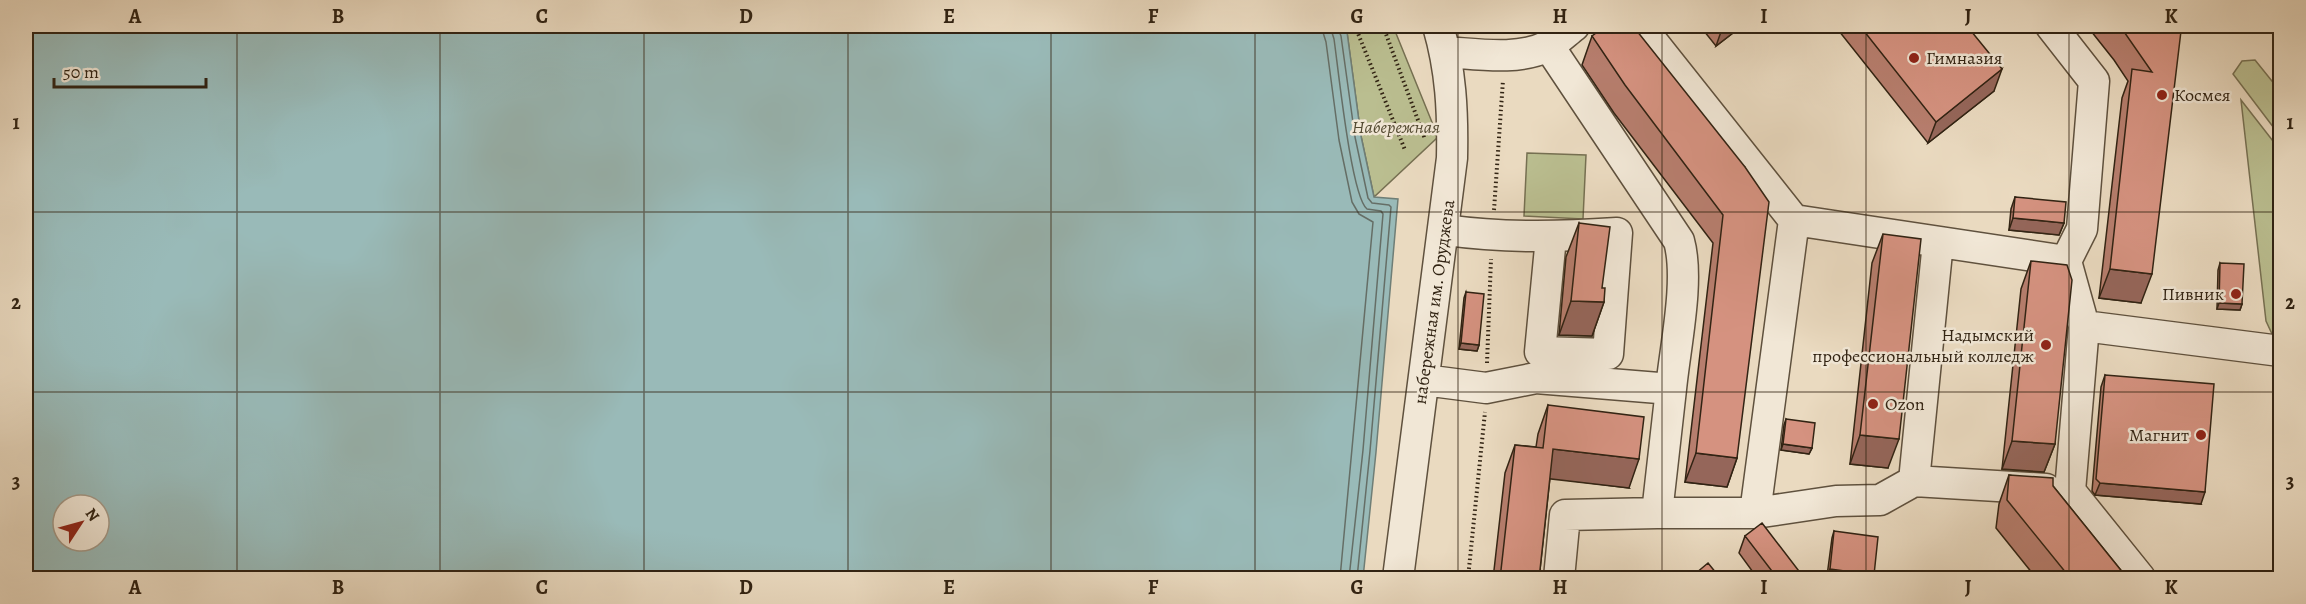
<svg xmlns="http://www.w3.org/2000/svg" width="2306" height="604" font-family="Alegreya,serif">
	<rect width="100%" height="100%" fill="#eadac0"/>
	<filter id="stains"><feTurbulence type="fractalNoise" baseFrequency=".00333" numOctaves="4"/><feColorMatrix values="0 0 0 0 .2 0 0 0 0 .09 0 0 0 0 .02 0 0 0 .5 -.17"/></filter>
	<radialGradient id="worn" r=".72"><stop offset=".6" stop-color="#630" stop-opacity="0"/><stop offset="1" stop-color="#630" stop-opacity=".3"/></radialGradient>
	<path fill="#babe90" stroke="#767052" stroke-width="1.5" d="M 1341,26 L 1393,26 L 1438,137 L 1374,197 L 1361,136 L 1347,32 Z
		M 2255,60 L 2280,91 L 2280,136 L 2233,74 L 2242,61 Z
		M 2241,100 L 2280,150 L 2280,338 L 2272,334 L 2266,321 Z
		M 1527,153 L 1586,155 L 1583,219 L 1524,216 Z"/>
	<path fill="#99bab8" stroke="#6f7e76" stroke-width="1.5" fill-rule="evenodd" d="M 26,26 L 1341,26 L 1347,32 L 1361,136 L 1374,197 L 1398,199 L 1376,452 L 1363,578 L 26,578 ZM 63,505 L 99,505 L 99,541 L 63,541 Z"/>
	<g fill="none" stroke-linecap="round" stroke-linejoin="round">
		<path stroke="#656e66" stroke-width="1.5" d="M 1321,26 L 1326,42 L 1339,140 L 1352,202 L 1359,214 L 1373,222 L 1340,578
			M 1330,26 L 1334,39 C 1338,66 1351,196 1367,209 L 1381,211 L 1383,214 L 1363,450 L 1349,578
			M 1337,26 L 1341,36 L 1355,137 L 1368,198 L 1372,203 L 1389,205 L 1391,207 L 1370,451 L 1357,578"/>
		<g stroke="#5f513e" stroke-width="33">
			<path id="minor" d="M 1640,26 L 1794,220 L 2066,261 L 2084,326 L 2280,351
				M 2051,26 L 2094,81 L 2082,229 L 2066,261
				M 1548,45 L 1679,241 C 1690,280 1675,347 1671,389
				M 1446,52 C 1478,54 1518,61 1548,46 C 1557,41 1566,32 1574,26
				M 1445,230 C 1505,238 1556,237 1617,233 L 1608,354 L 1540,352 L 1551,237
				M 2084,326 L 2070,491 L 2140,578
				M 1424,380 L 1486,388 L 1536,378 L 1671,389 L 1657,513 L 1755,513 L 1794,220
				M 1914,481 L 2046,489
				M 1755,513 L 1836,501 L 1880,500 L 1914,481 L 1938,242
				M 1398,578 L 1452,158 C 1453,112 1451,70 1438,26
				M 1559,578 L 1565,515 L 1657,513"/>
		</g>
		<path stroke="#312313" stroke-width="4" stroke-dasharray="1.5 3" stroke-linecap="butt" d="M 1355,26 L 1405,150
			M 1383,26 L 1425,139
			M 1494,210 L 1503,80
			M 1487,363 L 1491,259
			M 1468,578 L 1485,412"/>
		<use href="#minor" stroke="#f1e7d6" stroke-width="30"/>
	</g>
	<path fill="#b77e6e" stroke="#312313" stroke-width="1.5" d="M 1700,26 L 1742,26 L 1716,46 Z
		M 1835,26 L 1967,26 L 1994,91 L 1928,143 Z
		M 2087,26 L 2177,26 L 2141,303 L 2099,298 L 2122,98 L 2128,81 L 2114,60 Z
		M 1592,36 L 1745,167 L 1737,458 L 1727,487 L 1685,482 L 1713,243 L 1614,113 L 1582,65 Z
		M 2015,197 L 2064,223 L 2059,235 L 2009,230 L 2011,209 Z
		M 1579,223 L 1602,288 L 1604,302 L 1592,336 L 1559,335 L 1566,257 Z
		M 1883,234 L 1888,468 L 1850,464 L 1872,263 Z
		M 2031,261 L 2055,444 L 2044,472 L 2002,469 L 2021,289 Z
		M 2220,263 L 2242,304 L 2240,310 L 2217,309 L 2218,270 Z
		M 1466,292 L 1479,345 L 1477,351 L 1459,349 L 1464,298 Z
		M 2105,375 L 2201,504 L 2095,495 L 2092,491 L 2101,387 Z
		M 1548,405 L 1629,488 L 1550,478 L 1539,579 L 1493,579 L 1505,473 L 1515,445 L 1536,447 L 1538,434 Z
		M 1786,419 L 1812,448 L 1809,454 L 1781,450 L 1784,425 Z
		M 2009,475 L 2053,486 L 2128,579 L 2037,579 L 1996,528 L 1999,504 Z
		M 1834,531 L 1874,575 L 1872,579 L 1853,579 L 1827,576 L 1832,538 Z
		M 1745,536 L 1805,579 L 1758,579 L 1739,553 Z"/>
	<path fill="#95665a" stroke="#312313" stroke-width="1.5" d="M 1723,26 L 1742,26 L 1716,46 Z
		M 2002,69 L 1994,91 L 1928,143 L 1936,122 Z
		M 2013,218 L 2064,223 L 2059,235 L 2009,230 Z
		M 2110,269 L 2152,274 L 2141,303 L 2099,298 Z
		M 1571,301 L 1604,302 L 1592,336 L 1559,335 Z
		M 2219,303 L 2242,304 L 2240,310 L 2217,309 Z
		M 1461,343 L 1479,345 L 1477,351 L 1459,349 Z
		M 1860,435 L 1899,439 L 1888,468 L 1850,464 Z
		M 2012,441 L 2055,444 L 2044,472 L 2002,469 Z
		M 1783,444 L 1812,448 L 1809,454 L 1781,450 Z
		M 1553,449 L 1639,459 L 1629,488 L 1543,478 Z
		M 1696,453 L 1737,458 L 1727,487 L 1685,482 Z
		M 2100,483 L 2205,492 L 2201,504 L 2095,495 Z
		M 1830,569 L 1874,575 L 1872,579 L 1853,579 L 1827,576 Z"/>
	<path fill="#d59280" stroke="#312313" stroke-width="1.5" d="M 1606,26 L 1633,26 L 1745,167 L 1769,202 L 1737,458 L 1696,453 L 1723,215 L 1625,85 L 1592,36 Z
		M 1860,26 L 1967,26 L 2002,69 L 1936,122 Z
		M 2120,26 L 2177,26 L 2181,31 L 2152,274 L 2110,269 L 2132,69 L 2152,72 Z
		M 2015,197 L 2066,202 L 2064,223 L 2013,218 Z
		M 1579,223 L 1610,227 L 1602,288 L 1605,288 L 1604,302 L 1571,301 Z
		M 1883,234 L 1921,239 L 1899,439 L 1860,435 Z
		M 2031,261 L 2067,265 L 2072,280 L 2055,444 L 2012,441 Z
		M 2220,263 L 2244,264 L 2242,304 L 2219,303 Z
		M 1466,292 L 1484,294 L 1479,345 L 1461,343 Z
		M 2105,375 L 2214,384 L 2205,492 L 2100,483 L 2096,479 Z
		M 1548,405 L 1644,417 L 1639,459 L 1553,449 L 1539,579 L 1500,579 L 1515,445 L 1543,448 Z
		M 1786,419 L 1815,423 L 1812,448 L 1783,444 Z
		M 2009,475 L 2053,478 L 2053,486 L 2128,579 L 2071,579 L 2007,500 Z
		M 1762,523 L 1805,579 L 1778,579 L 1745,536 Z
		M 1834,531 L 1878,537 L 1874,575 L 1830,569 Z
		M 1708,563 L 1721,579 L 1689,579 Z"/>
	<path fill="none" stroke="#312313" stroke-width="1.5" stroke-opacity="0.55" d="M 237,26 L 237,578M 440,26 L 440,578M 644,26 L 644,578M 848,26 L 848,578M 1051,26 L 1051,578M 1255,26 L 1255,578M 1458,26 L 1458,578M 1662,26 L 1662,578M 1866,26 L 1866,578M 2069,26 L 2069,578M 26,212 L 2280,212M 26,392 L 2280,392"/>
	<g fill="#8f2418" stroke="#f1e7d6" stroke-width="2">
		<circle cx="1914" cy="58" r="6"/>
		<circle cx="2162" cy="95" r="6"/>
		<circle cx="2236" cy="294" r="6"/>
		<circle cx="2046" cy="345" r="6"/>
		<circle cx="1873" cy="404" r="6"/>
		<circle cx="2201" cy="435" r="6"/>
	</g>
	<g text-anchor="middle" stroke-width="5" stroke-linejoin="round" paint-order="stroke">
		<g font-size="18" fill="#312313" stroke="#f1e7d6" text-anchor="start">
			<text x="1926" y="64">Гимназия</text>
			<text x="2174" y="101">Космея</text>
			<text x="2224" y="300" text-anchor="end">Пивник</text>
			<text x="2034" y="341" text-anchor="end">Надымский<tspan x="2034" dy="21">профессиональный колледж</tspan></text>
			<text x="1885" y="410">Ozon</text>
			<text x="2189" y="441" text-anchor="end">Магнит</text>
		</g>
		<g font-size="18" font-style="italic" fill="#534a32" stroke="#f1e7d6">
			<text x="1396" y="133">Набережная</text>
		</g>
		<g font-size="18" fill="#312313" stroke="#f1e7d6">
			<text transform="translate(1434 302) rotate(-82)" y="6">набережная им. Оруджева</text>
		</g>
	</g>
	<rect width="2306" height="604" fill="none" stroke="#eadac0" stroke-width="66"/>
	<g transform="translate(81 523) rotate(54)"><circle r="28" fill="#f1e7d6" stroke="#a49988" stroke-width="1.5"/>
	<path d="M0-4.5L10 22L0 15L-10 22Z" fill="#8f2418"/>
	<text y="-9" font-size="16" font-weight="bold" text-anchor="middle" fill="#312313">N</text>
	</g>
	<path d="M54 78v9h152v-9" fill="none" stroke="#312313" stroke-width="3"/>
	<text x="63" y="78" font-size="18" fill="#312313" stroke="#f1e7d6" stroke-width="4.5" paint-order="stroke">50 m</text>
	<rect x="33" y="33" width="2240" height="538" fill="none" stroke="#312313" stroke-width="2"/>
	<g font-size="20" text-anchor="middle" font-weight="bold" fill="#312313">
		<text x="135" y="23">A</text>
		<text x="338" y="23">B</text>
		<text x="542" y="23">C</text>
		<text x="746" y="23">D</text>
		<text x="949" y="23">E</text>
		<text x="1153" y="23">F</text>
		<text x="1357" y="23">G</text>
		<text x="1560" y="23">H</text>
		<text x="1764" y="23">I</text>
		<text x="1968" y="23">J</text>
		<text x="2171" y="23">K</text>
		<text x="16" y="129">1</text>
		<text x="2290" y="129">1</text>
		<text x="16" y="309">2</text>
		<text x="2290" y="309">2</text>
		<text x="16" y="488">3</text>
		<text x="2290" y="488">3</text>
		<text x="135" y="594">A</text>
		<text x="338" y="594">B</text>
		<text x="542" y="594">C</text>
		<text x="746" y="594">D</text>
		<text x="949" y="594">E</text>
		<text x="1153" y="594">F</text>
		<text x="1357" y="594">G</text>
		<text x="1560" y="594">H</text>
		<text x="1764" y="594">I</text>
		<text x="1968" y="594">J</text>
		<text x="2171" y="594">K</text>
	</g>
	<rect width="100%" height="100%" filter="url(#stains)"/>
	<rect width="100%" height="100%" fill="url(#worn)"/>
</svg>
